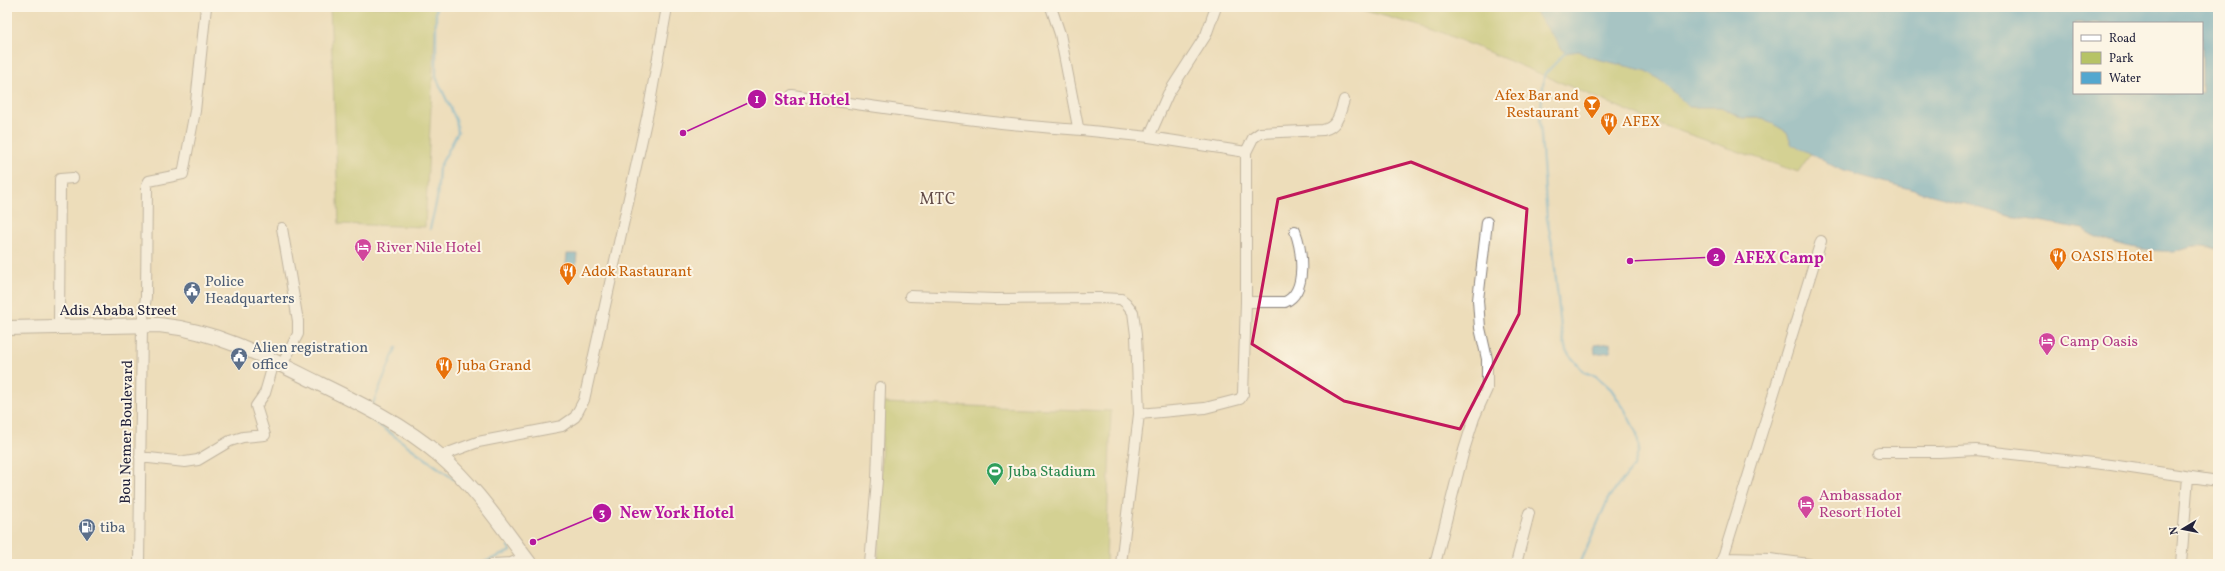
<svg xmlns="http://www.w3.org/2000/svg" width="2225" height="571" font-family="Vollkorn,serif">
	<rect width="100%" height="100%" fill="#fcf5e5"/>
	<filter id="ink" filterUnits="userSpaceOnUse"><feTurbulence type="fractalNoise" baseFrequency=".025" numOctaves="2"/><feDisplacementMap in="SourceGraphic" scale="8" xChannelSelector="R" yChannelSelector="G"/><feConvolveMatrix kernelMatrix="1 2 1 2 8 2 1 2 1" color-interpolation-filters="sRGB"/></filter>
	<filter id="wash" filterUnits="userSpaceOnUse"><feTurbulence type="fractalNoise" baseFrequency=".012" numOctaves="4" result="noise"/><feDisplacementMap in="SourceGraphic" scale="16" xChannelSelector="R" yChannelSelector="G"/><feGaussianBlur stdDeviation="0.9" result="paint"/><feColorMatrix in="noise" values="0 0 0 0 0 0 0 0 0 0 0 0 0 0 0 0 0 1.4 0 .05"/><feComposite in="paint" operator="in"/></filter>
	<g filter="url(#wash)">
		<rect width="100%" height="100%" fill="#edddba"/>
		<path fill="#b6c365" stroke="#6c7250" d="M 330,7 L 436,7 L 425,227 L 339,224 Z
			M 1352,7 L 1526,7 L 1537,14 L 1565,53 L 1579,51 L 1589,57 L 1647,71 L 1668,86 L 1689,107 L 1721,107 L 1742,118 L 1763,118 L 1787,132 L 1792,145 L 1812,152 L 1798,172 L 1659,124 L 1441,32 Z
			M 883,403 L 1111,411 L 1106,564 L 965,564 L 878,561 Z"/>
		<path fill="#53a7cf" stroke="#3a6485" fill-rule="evenodd" d="M 1526,7 L 2218,7 L 2218,250 C 2193,241 2195,249 2174,251 C 2153,253 2098,243 2083,229 L 2010,216 L 1843,171 C 1825,163 1811,152 1792,145 L 1787,132 L 1763,118 L 1742,118 L 1721,107 L 1689,107 L 1668,86 L 1647,71 L 1589,57 L 1579,51 L 1565,53 L 1537,14 ZM 2074,23 L 2202,23 L 2202,93 L 2074,93 Z
			M 567,254 L 577,254 L 575,274 L 565,273 Z
			M 1610,343 L 1611,352 L 1595,354 L 1594,345 Z"/>
		<g fill="none" stroke-linecap="round" stroke-linejoin="round">
			<path stroke="#53a7cf" stroke-width="2.5" d="M 1565,53 L 1544,75 L 1540,121 L 1547,219 L 1553,249 L 1561,328 L 1566,351 L 1584,372 L 1596,376 L 1611,389 L 1625,410 L 1637,434 L 1639,449 L 1634,466 L 1609,497 L 1580,564
				M 430,229 L 437,199 L 439,168 L 458,132 L 456,120 L 436,77 L 436,7
				M 372,406 L 396,348
				M 364,414 L 455,480
				M 480,564 L 511,551 L 508,546"/>
		</g>
	</g>
	<g filter="url(#ink)">
		<g fill="none" stroke-linecap="round" stroke-linejoin="round">
			<g stroke="#88807a" stroke-width="12">
				<path id="street" d="M 1051,7 L 1060,34 L 1078,127 L 1082,130 L 1149,137 L 1246,152 L 1246,302 L 1243,394 L 1240,399 L 1205,408 L 1139,414
					M 792,95 C 888,108 985,124 1082,130
					M 1149,137 L 1168,94 L 1206,35 L 1216,7
					M 1246,152 L 1253,138 L 1260,133 L 1323,130 C 1338,127 1340,113 1344,100
					M 282,228 L 298,321 L 298,334 L 282,365
					M 910,296 L 995,299 L 1100,298 L 1121,299 L 1126,303 L 1133,312 L 1136,335 L 1139,414 L 1121,564
					M 1246,302 L 1285,302 C 1308,292 1302,250 1295,231
					M 59,327 L 60,179 L 73,178
					M 1879,452 L 1939,452 L 1976,450 L 2111,465 L 2218,481
					M 440,456 L 478,442 L 562,426 L 575,417 L 584,400 L 649,108 L 667,7
					M 140,457 L 185,462 L 198,460 L 230,441 L 243,437 L 265,435 L 256,406 L 265,393 L 274,362
					M 1723,558 L 1770,559 L 1809,564
					M 139,564 L 142,325 L 146,297 L 147,185 L 149,181 L 183,174 L 195,111 L 206,7
					M 493,564 L 511,563 L 525,557
					M 870,564 L 877,480 L 880,387
					M 1435,564 L 1464,450 L 1474,418 L 1487,389 L 1487,359 L 1480,328 L 1478,300 L 1487,222
					M 1516,564 L 1529,513
					M 1721,564 L 1821,241
					M 2181,564 L 2188,477"/>
			</g>
			<g stroke="#88807a" stroke-width="16">
				<path id="secondary" d="M 7,328 L 159,325 C 218,331 268,358 320,384 C 361,404 404,425 439,455 C 475,486 502,527 530,564"/>
			</g>
			<use href="#street" stroke="#fff" stroke-width="10"/>
			<use href="#secondary" stroke="#fff" stroke-width="14"/>
		</g>
	</g>
	<path d="M0 0H2225V571H0ZM 1411,162 L 1527,209 L 1519,314 L 1460,429 L 1344,401 L 1252,344 L 1278,199 Z" fill="#edddba" fill-opacity=".55" fill-rule="evenodd"/>
	<path fill="none" stroke="#c2185b" stroke-width="3" stroke-linejoin="round" d="M 1411,162 L 1527,209 L 1519,314 L 1460,429 L 1344,401 L 1252,344 L 1278,199 Z"/>
	<defs>
		<g id="bar-pin" transform="scale(0.9)"><path d="M0 17L-7.5 6A9.5 9.5 0 1 1 7.5 6Z" fill="#e8710a" stroke="#fcf5e5"/><path d="M-6-5H6L.8 .8V4.5H3.5V6h-7V4.5H-.8V.8Z" fill="#fff"/></g>
		<g id="restaurant-pin" transform="scale(0.9)"><path d="M0 17L-7.5 6A9.5 9.5 0 1 1 7.5 6Z" fill="#e8710a" stroke="#fcf5e5"/><path d="M-5-6h1v4h1v-4h1v4h1v-4h1v5L-1.5 .5V6h-2V.5L-5-1ZM5-6V6H3V1.5H1.5Q1.5-4 5-6Z" fill="#fff"/></g>
		<g id="hotel-pin" transform="scale(0.9)"><path d="M0 17L-7.5 6A9.5 9.5 0 1 1 7.5 6Z" fill="#d1479c" stroke="#fcf5e5"/><path d="M-6-4.5h1.5V1H6V5H4.5V3h-9V5H-6ZM-4 0a1.8 1.8 0 1 1 3.6 0ZM.5 0V-2.5h3Q6-2.5 6 0Z" fill="#fff"/></g>
		<g id="civic-pin" transform="scale(0.9)"><path d="M0 17L-7.5 6A9.5 9.5 0 1 1 7.5 6Z" fill="#5c6f8a" stroke="#fcf5e5"/><path d="M-.6-6.5H3V-4.5H.6V-3L4-1V1h2V6H-6V1h2V-1L-.6-3ZM-1.2 2.5V6h2.4V2.5Z" fill="#fff"/></g>
		<g id="stadium-pin" transform="scale(0.9)"><path d="M0 17L-7.5 6A9.5 9.5 0 1 1 7.5 6Z" fill="#2e9e5b" stroke="#fcf5e5"/><path d="M0-5a6.5 5 0 1 0 0 10a6.5 5 0 1 0 0-10ZM-3.5-1.8h7v3.6h-7Z" fill="#fff"/></g>
		<g id="fuel-pin" transform="scale(0.9)"><path d="M0 17L-7.5 6A9.5 9.5 0 1 1 7.5 6Z" fill="#5c6f8a" stroke="#fcf5e5"/><path d="M-5.5-6h7V0h2V4h1.3V-2.5L3-4.5l.8-.8L6-3V5H2.5V1h-1V6h-7ZM-4.2-4.7v3.2H.2V-4.7Z" fill="#fff"/></g>
	</defs>
	<g fill-rule="evenodd">
		<use href="#bar-pin" x="1592" y="104"/>
		<use href="#restaurant-pin" x="1609" y="121"/>
		<use href="#hotel-pin" x="363" y="247"/>
		<use href="#restaurant-pin" x="2058" y="256"/>
		<use href="#restaurant-pin" x="568" y="271"/>
		<use href="#civic-pin" x="192" y="290"/>
		<use href="#hotel-pin" x="2047" y="341"/>
		<use href="#civic-pin" x="239" y="356"/>
		<use href="#restaurant-pin" x="444" y="365"/>
		<use href="#stadium-pin" x="995" y="471"/>
		<use href="#hotel-pin" x="1806" y="504"/>
		<use href="#fuel-pin" x="87" y="527"/>
	</g>
	<g text-anchor="middle" stroke-width="4" stroke-linejoin="round" paint-order="stroke">
		<g font-size="15" fill="#c56008" stroke="#fcf5e5" text-anchor="start">
			<text x="1579" y="100" text-anchor="end">Afex Bar and<tspan x="1579" dy="17">Restaurant</tspan></text>
			<text x="1622" y="126">AFEX</text>
			<text x="2071" y="261">OASIS Hotel</text>
			<text x="581" y="276">Adok Rastaurant</text>
			<text x="457" y="370">Juba Grand</text>
		</g>
		<g font-size="15" fill="#b23c85" stroke="#fcf5e5" text-anchor="start">
			<text x="376" y="252">River Nile Hotel</text>
			<text x="2060" y="346">Camp Oasis</text>
			<text x="1819" y="500">Ambassador<tspan x="1819" dy="17">Resort Hotel</tspan></text>
		</g>
		<g font-size="15" fill="#4e5e75" stroke="#fcf5e5" text-anchor="start">
			<text x="205" y="286">Police<tspan x="205" dy="17">Headquarters</tspan></text>
			<text x="252" y="352">Alien registration<tspan x="252" dy="17">office</tspan></text>
			<text x="100" y="532">tiba</text>
		</g>
		<g font-size="15" fill="#22223b" stroke="#fcf5e5">
			<text x="118" y="315">Adis Ababa Street</text>
			<text transform="translate(126 432) rotate(-89)" y="5">Bou Nemer Boulevard</text>
		</g>
		<g font-size="15" fill="#27864d" stroke="#fcf5e5" text-anchor="start">
			<text x="1008" y="476">Juba Stadium</text>
		</g>
		<g font-size="16" letter-spacing="1" fill="#634c49" stroke="#fcf5e5">
			<text x="938" y="204">MTC</text>
		</g>
	</g>
	<path fill="none" stroke="#b5179e" stroke-width="1.5" d="M683 133L757 99M1630 261L1716 257M533 542L602 513"/>
	<g fill="#b5179e" stroke="#fcf5e5" stroke-width="1.5">
		<circle cx="683" cy="133" r="4"/>
		<circle cx="1630" cy="261" r="4"/>
		<circle cx="533" cy="542" r="4"/>
		<circle cx="757" cy="99" r="10"/>
		<circle cx="1716" cy="257" r="10"/>
		<circle cx="602" cy="513" r="10"/>
	</g>
	<g font-size="12" text-anchor="middle" font-weight="bold" fill="#fff">
		<text x="757" y="103">1</text>
		<text x="1716" y="261">2</text>
		<text x="602" y="517">3</text>
	</g>
	<g font-size="16" text-anchor="middle" font-weight="bold" fill="#b5179e" stroke="#fcf5e5" stroke-width="4" stroke-linejoin="round" paint-order="stroke">
		<text x="812" y="105">Star Hotel</text>
		<text x="1779" y="263">AFEX Camp</text>
		<text x="677" y="518">New York Hotel</text>
	</g>
	<rect width="2225" height="571" fill="none" stroke="#fcf5e5" stroke-width="24"/>
	<rect x="2073" y="22" width="130" height="72" fill="#fcf5e5" stroke="#a5a1a1"/>
	<rect x="2081" y="35" width="20" height="6" fill="#ffffff" stroke="#a5a1a1"/>
	<text x="2109" y="42" font-size="12" fill="#22223b">Road</text>
	<rect x="2081" y="52" width="20" height="12" fill="#b6c365" stroke="#a5a1a1"/>
	<text x="2109" y="62" font-size="12" fill="#22223b">Park</text>
	<rect x="2081" y="72" width="20" height="12" fill="#53a7cf" stroke="#a5a1a1"/>
	<text x="2109" y="82" font-size="12" fill="#22223b">Water</text>
	<g transform="translate(2183 529) rotate(260)" stroke="#fcf5e5" stroke-width="3" paint-order="stroke">
	<path d="M0-3L7 15L0 10L-7 15Z" fill="#22223b"/>
	<text y="-6" font-size="11" font-weight="bold" text-anchor="middle" fill="#22223b">N</text>
	</g>
</svg>
